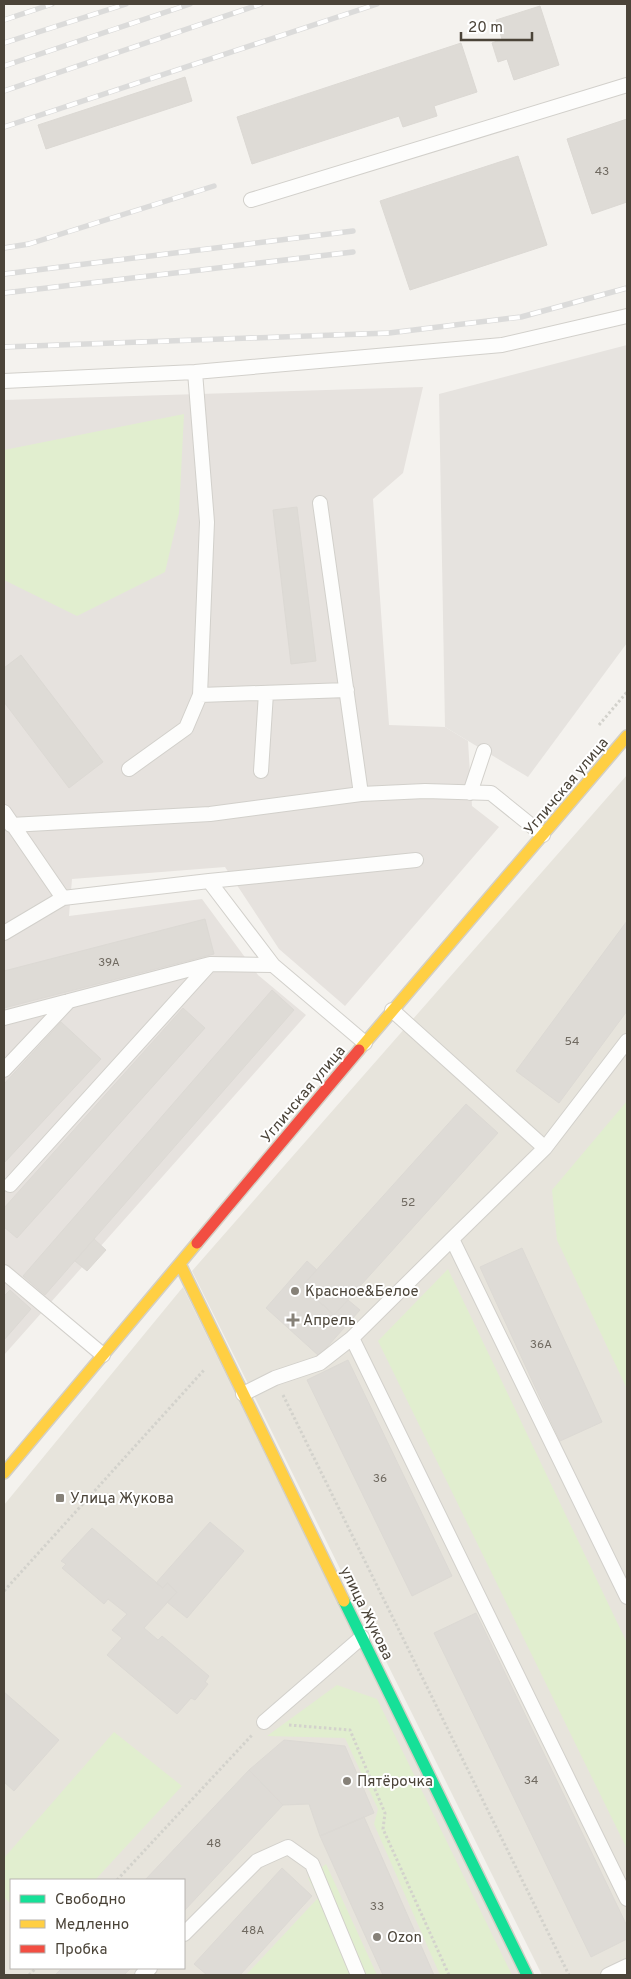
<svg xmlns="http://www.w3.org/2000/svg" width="631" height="1979" font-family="Overpass,sans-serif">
	<rect width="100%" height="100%" fill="#f4f2ee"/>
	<path fill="#e7e4dc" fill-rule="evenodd" d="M 627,775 L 627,1975 L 542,1975 L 192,1271 Z
		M 183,1287 L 520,1975 L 4,1975 L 4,1505 ZM 11,1880 L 184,1880 L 184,1968 L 11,1968 Z"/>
	<path fill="#e6e2de" d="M 423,387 L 403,473 L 373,499 L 389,725 L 445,727 L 468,741 L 472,806 L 499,827 L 345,1006 L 279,949 L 225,867 L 72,879 L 69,916 L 202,899 L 258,975 L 306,1015 L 4,1355 L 4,400 Z"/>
	<path fill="#e1eecf" d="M 184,414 L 179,513 L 165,572 L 77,616 L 4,580 L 4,450 Z
		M 627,1101 L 627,1389 L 557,1240 L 552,1190 Z
		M 448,1269 L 627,1643 L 627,1849 L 378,1341 Z
		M 337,1685 L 377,1699 L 512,1975 L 440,1975 L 374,1824 L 378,1809 L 345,1738 L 267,1736 Z
		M 114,1732 L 182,1786 L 95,1880 L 11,1880 L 11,1904 L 4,1897 L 4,1858 Z
		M 326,1864 L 377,1975 L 246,1975 L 318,1898 L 308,1878 Z"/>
	<path fill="#e6e3df" d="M 627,345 L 627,643 L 528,777 L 445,727 L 439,394 Z"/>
	<path fill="#dedbd6" stroke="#dcd9d4" d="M 540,6 L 559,65 L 514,80 L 507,59 L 498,62 L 492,43 L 502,39 L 496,20 Z
		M 461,43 L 477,92 L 434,106 L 437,116 L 403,127 L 399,116 L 252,164 L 237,117 Z
		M 185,77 L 192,101 L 46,149 L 38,125 Z
		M 627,119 L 627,202 L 592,214 L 567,139 Z
		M 518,156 L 547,245 L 410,290 L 380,201 Z
		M 297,507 L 316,661 L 291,664 L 273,510 Z
		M 21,655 L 103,762 L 69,788 L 4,702 L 4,668 Z
		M 205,919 L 214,954 L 4,1008 L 4,971 Z
		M 627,921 L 627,1011 L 559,1103 L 516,1071 Z
		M 272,990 L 294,1010 L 45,1295 L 23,1276 Z
		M 183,1008 L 205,1028 L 17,1238 L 4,1227 L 4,1208 Z
		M 61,1022 L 101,1059 L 4,1163 L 4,1084 Z
		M 466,1104 L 498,1133 L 334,1315 L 302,1286 Z
		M 94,1239 L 106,1250 L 87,1271 L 75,1261 Z
		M 522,1248 L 602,1422 L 560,1441 L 480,1267 Z
		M 307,1261 L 317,1270 L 302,1286 L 334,1315 L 348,1300 L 360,1310 L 319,1356 L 266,1308 Z
		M 10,1290 L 31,1309 L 4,1340 L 4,1296 Z
		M 348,1360 L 452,1576 L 412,1596 L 307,1380 Z
		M 210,1522 L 244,1551 L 187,1618 L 167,1602 L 177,1592 L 167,1583 L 163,1588 L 156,1583 Z
		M 92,1528 L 163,1588 L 167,1583 L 177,1592 L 144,1628 L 158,1640 L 162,1636 L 209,1676 L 205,1682 L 208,1684 L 195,1700 L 191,1698 L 177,1714 L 107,1655 L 122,1638 L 112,1630 L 127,1614 L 108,1599 L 104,1604 L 62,1568 L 66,1564 L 61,1561 Z
		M 476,1613 L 627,1926 L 627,1939 L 591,1957 L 434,1633 Z
		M 4,1692 L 59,1740 L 14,1791 L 4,1782 Z
		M 284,1740 L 345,1746 L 374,1813 L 320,1836 L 309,1804 L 283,1805 L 249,1770 Z
		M 249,1770 L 283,1805 L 184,1911 L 184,1880 L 145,1880 Z
		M 364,1817 L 434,1975 L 383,1975 L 320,1836 Z
		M 282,1868 L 312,1896 L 240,1975 L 207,1975 L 194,1964 Z
		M 62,1968 L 131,1968 L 124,1975 L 55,1975 Z"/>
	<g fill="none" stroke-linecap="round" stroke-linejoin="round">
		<g stroke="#d2d0cb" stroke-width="16">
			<path id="lane" d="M 251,200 L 627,85
				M 195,372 L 207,522 L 200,695 L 347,690
				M 4,381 L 195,372 L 502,345 L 627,316
				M 320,503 L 361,794
				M 129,769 L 186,728 L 200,695
				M 261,771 L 266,693
				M 470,793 L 484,751
				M 4,812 L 63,898 L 209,881 L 273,965 L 365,1043
				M 11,825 L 210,814 L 361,794 L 425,791 L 491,793 L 543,835
				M 209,881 L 416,860
				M 4,933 L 63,898
				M 392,1010 L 545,1148
				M 4,1018 L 210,964 L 273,965
				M 4,1070 L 69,1001
				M 10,1185 L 210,964
				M 452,1239 L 545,1148 L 627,1041
				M 4,1272 L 103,1355
				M 352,1338 L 452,1239 L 627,1597
				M 243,1394 L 275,1378 L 320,1363 L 352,1338 L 627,1899
				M 264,1722 L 362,1637
				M 184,1934 L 257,1861 L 288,1847 L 312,1864 L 358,1975
				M 142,1975 L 150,1968
				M 608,1975 L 627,1966"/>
		</g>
		<g stroke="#d3cfc5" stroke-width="14">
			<path id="fast" d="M 344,1601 L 527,1975"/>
		</g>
		<g stroke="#d3cfc5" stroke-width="14">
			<path id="slow" d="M 359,1050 L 627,736
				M 180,1264 L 344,1601
				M 4,1473 L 197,1243"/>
		</g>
		<g stroke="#d3cfc5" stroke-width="14">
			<path id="jam" d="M 197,1243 L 359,1050"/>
		</g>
		<path stroke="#d3d2cc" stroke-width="3" stroke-dasharray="2.5 2.5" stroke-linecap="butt" d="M 599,725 L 627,692
			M 283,1395 L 569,1975
			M 4,1591 L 204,1370
			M 289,1725 L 350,1730 L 385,1813 L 383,1829 L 449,1975
			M 117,1880 L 253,1734
			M 29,1975 L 36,1968"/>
		<use href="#lane" stroke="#fdfdfc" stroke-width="14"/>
		<use href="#fast" stroke="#16e098" stroke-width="11"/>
		<use href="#slow" stroke="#ffcf43" stroke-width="11"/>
		<use href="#jam" stroke="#f24e42" stroke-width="11"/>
		<g stroke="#dbdbda" stroke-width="5.5">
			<path id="rail" d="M 4,20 L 52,4
				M 4,43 L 126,4
				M 4,66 L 190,4
				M 4,91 L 261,4
				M 4,127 L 377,4
				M 4,248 L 29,244 L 214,186
				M 4,274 L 353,231
				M 4,293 L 353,252
				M 4,347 L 389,333 L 521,317 L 627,288"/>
		</g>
		<use href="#rail" stroke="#fff" stroke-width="4" stroke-dasharray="11" stroke-linecap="butt"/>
	</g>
	<g fill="#868178" stroke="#fff" stroke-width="2">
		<circle cx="295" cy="1291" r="5"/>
		<path d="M290.5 1312.5h5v5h5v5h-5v5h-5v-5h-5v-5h5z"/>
		<rect x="55" y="1493" width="10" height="10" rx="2.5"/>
		<circle cx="347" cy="1781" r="5"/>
		<circle cx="377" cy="1937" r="5"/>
	</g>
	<g text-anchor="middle" stroke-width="4" stroke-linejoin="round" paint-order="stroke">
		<g font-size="12" fill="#706a61">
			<text x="602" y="175">43</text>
			<text x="109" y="966">39А</text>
			<text x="572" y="1045">54</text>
			<text x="408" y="1206">52</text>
			<text x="541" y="1348">36А</text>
			<text x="380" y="1482">36</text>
			<text x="531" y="1784">34</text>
			<text x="214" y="1847">48</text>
			<text x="377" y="1910">33</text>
			<text x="253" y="1934">48А</text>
		</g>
		<g font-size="15" fill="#4b4439" stroke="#fff">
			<text transform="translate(566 786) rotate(-50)" y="5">Угличская улица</text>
			<text transform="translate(303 1094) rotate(-50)" y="5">Угличская улица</text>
			<text transform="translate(367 1613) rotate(64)" y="5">улица Жукова</text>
		</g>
		<g font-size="15" fill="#4b4439" stroke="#fff" text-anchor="start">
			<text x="305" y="1296">Красное&amp;Белое</text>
			<text x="303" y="1325">Апрель</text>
			<text x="70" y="1503">Улица Жукова</text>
			<text x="357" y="1786">Пятёрочка</text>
			<text x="387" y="1942">Ozon</text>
		</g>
	</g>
	<rect width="631" height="1979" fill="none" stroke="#4b4439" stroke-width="10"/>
	<rect x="10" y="1879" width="175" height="90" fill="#ffffff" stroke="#b7b4b0"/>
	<rect x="20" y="1895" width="25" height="8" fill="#16e098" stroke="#b7b4b0"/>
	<text x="55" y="1904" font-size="15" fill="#4b4439">Свободно</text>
	<rect x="20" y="1920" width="25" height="8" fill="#ffcf43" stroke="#b7b4b0"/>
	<text x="55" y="1929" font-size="15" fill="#4b4439">Медленно</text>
	<rect x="20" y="1945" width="25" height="8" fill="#f24e42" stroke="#b7b4b0"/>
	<text x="55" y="1954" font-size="15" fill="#4b4439">Пробка</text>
	<path d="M461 32v8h71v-8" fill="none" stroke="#4b4439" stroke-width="2.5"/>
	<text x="468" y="32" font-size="15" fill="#4b4439" stroke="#ffffff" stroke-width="4" paint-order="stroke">20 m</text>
</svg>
